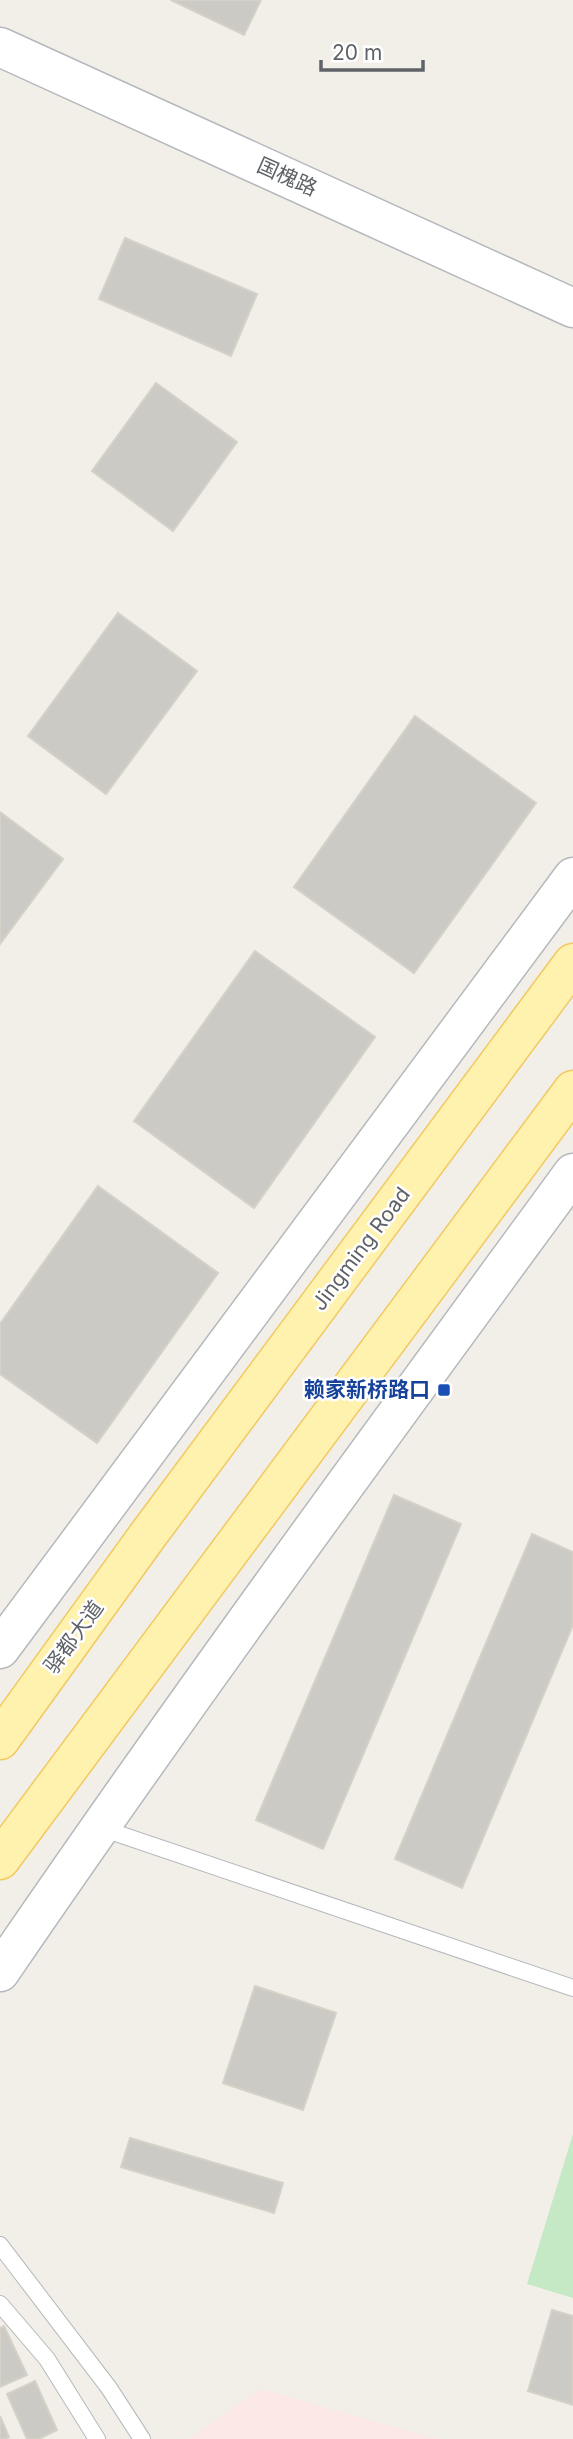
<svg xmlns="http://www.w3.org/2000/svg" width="573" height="2439" font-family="Inter,'Noto Sans SC',sans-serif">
	<rect width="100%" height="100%" fill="#f1efe8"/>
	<path fill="#fce8e6" d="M 260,2389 L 437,2439 L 188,2439 Z"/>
	<path fill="#c5e8c5" d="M 573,2134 L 573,2298 L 527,2284 Z"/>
	<path fill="#cccac5" stroke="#d6d1c6" stroke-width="2" d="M 171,0 L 261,0 L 244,35 Z
		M 125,238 L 257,294 L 231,356 L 99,299 Z
		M 156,383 L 237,442 L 173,531 L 92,471 Z
		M 118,613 L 197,671 L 106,794 L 28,736 Z
		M 415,716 L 536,803 L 414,973 L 294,887 Z
		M 0,812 L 63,859 L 0,944 Z
		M 255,951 L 375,1037 L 254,1208 L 134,1121 Z
		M 98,1186 L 218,1273 L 97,1443 L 0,1374 L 0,1324 Z
		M 394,1495 L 461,1524 L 323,1849 L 256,1820 Z
		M 532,1534 L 573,1552 L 573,1625 L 462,1888 L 395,1859 Z
		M 255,1986 L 336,2013 L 303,2110 L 223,2083 Z
		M 130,2138 L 283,2183 L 274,2213 L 121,2167 Z
		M 552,2310 L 573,2316 L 573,2405 L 528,2391 Z
		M 4,2326 L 27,2375 L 0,2387 L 0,2328 Z
		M 35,2381 L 57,2430 L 39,2439 L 27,2439 L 7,2394 Z
		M 0,2416 L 9,2437 L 5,2439 L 0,2439 Z"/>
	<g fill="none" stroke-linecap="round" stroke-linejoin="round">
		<g stroke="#b5b8bc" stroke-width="18">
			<path id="service" d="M 101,1828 L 573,1988
				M 0,2245 L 109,2388 L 142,2439
				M 0,2304 L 47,2359 L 97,2439"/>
		</g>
		<g stroke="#b5b8bc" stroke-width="41">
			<path id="tertiary" d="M 0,47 L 573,308
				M 0,1649 L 573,877
				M 0,1972 C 185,1701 379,1438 573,1173"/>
		</g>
		<g stroke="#f2c960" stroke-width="41">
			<path id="primary" d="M 0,1740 L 148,1535 L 573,963
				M 0,1860 L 573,1090"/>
		</g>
		<use href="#service" stroke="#fff" stroke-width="16"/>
		<use href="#tertiary" stroke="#fff" stroke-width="38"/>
		<use href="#primary" stroke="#fff2af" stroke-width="38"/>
	</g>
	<rect fill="#1a4fb4" stroke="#fff" stroke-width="2.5" x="437" y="1383" width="14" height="14" rx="3.5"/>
	<g text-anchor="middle" stroke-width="5" stroke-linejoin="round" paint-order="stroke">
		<g font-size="21" fill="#5f6368" stroke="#fff">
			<text transform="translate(287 177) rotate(24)" y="7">国槐路</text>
			<text transform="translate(361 1249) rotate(-53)" y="7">Jingming Road</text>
			<text transform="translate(74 1637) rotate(-54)" y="7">驿都大道</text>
		</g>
		<g font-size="21" font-weight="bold" fill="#164399" stroke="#fff" text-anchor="end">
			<text x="430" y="1397">赖家新桥路口</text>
		</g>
	</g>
	<path d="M321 60v10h102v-10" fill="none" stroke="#5f6368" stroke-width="3.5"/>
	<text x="332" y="60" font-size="21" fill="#5f6368" stroke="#ffffff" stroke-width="5" paint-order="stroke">20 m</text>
</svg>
